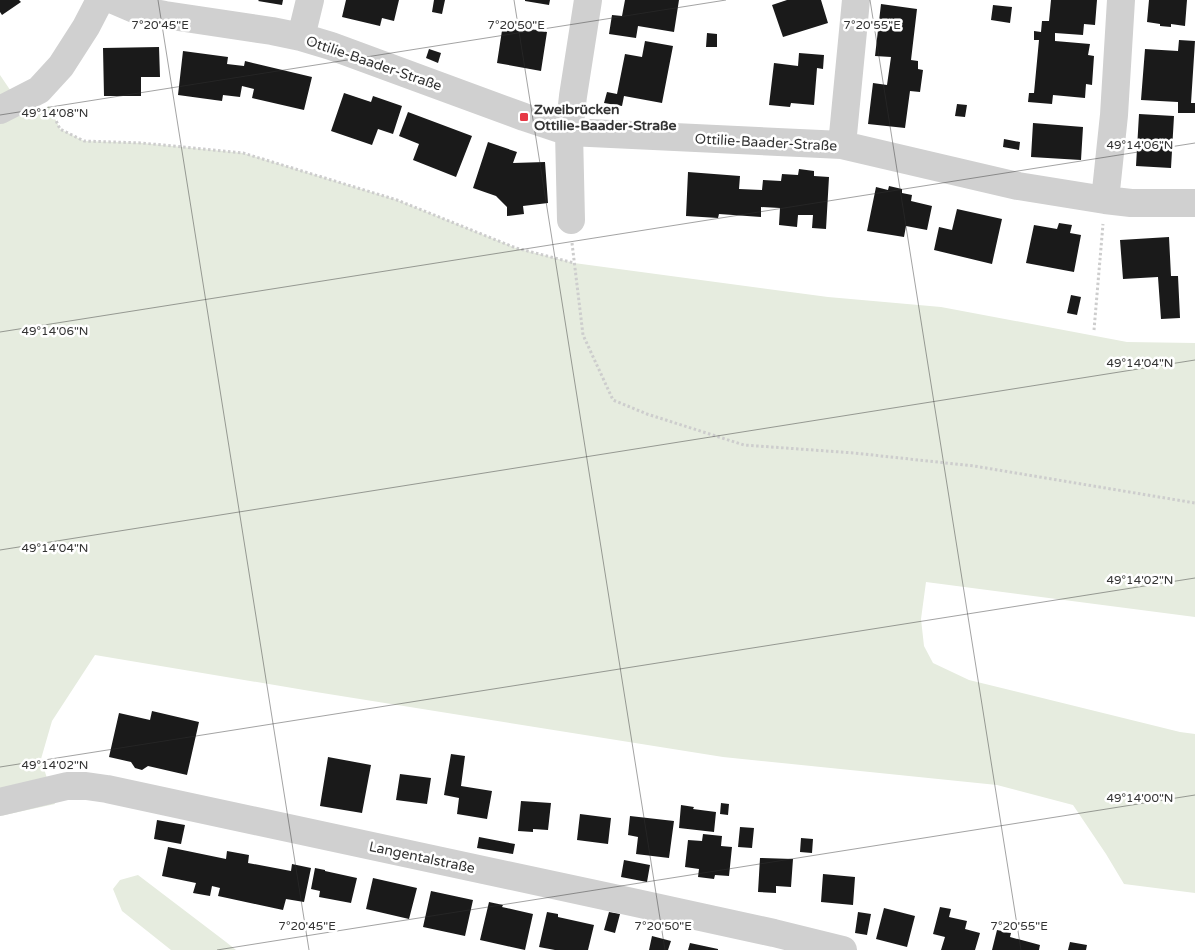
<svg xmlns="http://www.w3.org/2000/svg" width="1195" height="950" font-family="'Varela Round',sans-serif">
	<rect width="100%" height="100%" fill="#fff"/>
	<path fill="#e6ecdf" d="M 0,75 L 27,115 L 49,106 L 60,129 L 84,141 L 142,143 L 243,153 L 397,200 L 516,248 L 574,263 L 828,297 L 941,307 L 1127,342 L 1195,343 L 1195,617 L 926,582 L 921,619 L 924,646 L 933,663 L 969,680 L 1180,732 L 1195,734 L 1195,893 L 1124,884 L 1106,854 L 1073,805 L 997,785 L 723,757 L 316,692 L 95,655 L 52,721 L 41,759 L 55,804 L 0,816 Z
		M 138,875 L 226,942 L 236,950 L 171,950 L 122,911 L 113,889 L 120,880 Z"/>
	<path fill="#1a1a1a" d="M 0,0 L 19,0 L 21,2 L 2,15 L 0,12 Z
		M 259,0 L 283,0 L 282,5 L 258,1 Z
		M 346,0 L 399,0 L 394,21 L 382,18 L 380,26 L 342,17 Z
		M 434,0 L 445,0 L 442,14 L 432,12 Z
		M 525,0 L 550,0 L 549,5 L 525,1 Z
		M 625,0 L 679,0 L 674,32 L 638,26 L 636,38 L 609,34 L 612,15 L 622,16 Z
		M 787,0 L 821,0 L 828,23 L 783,37 L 772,5 Z
		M 1051,0 L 1097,0 L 1095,25 L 1084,24 L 1083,35 L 1055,33 L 1055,41 L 1090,44 L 1088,55 L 1094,56 L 1092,85 L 1086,84 L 1085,98 L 1053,95 L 1052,104 L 1028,102 L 1029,93 L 1034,93 L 1039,40 L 1034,40 L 1034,31 L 1041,32 L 1042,21 L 1049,21 Z
		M 1149,0 L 1187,0 L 1185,26 L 1171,24 L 1171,27 L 1160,26 L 1160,24 L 1147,22 Z
		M 881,4 L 917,9 L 911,60 L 918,61 L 918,69 L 923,70 L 920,92 L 910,91 L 905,128 L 868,124 L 873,83 L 887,85 L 891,57 L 875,56 Z
		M 993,5 L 1012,7 L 1010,23 L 991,20 Z
		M 503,24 L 547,32 L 541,71 L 497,63 Z
		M 707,33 L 717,34 L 717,47 L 706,47 Z
		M 1179,40 L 1195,41 L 1191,103 L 1195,103 L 1195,113 L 1178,113 L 1178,102 L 1141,100 L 1145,49 L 1178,51 Z
		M 645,41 L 673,46 L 662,103 L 624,96 L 622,106 L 604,103 L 607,92 L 617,94 L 625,54 L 642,57 Z
		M 159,47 L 160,77 L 141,77 L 141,96 L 104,96 L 103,48 Z
		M 429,49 L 441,53 L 438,63 L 426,58 Z
		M 183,51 L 228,57 L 227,64 L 244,66 L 245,61 L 312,77 L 304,110 L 252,98 L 254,89 L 242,86 L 240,97 L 223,95 L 222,101 L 178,95 Z
		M 799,53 L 824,55 L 823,69 L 817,68 L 814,105 L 791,103 L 790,107 L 769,105 L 774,63 L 798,66 Z
		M 344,93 L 371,102 L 373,96 L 402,106 L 393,134 L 378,129 L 372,145 L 331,131 Z
		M 957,104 L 967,105 L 965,117 L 955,116 Z
		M 408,112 L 472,136 L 456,177 L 413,160 L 419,144 L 399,136 Z
		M 1139,114 L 1174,116 L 1171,168 L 1136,166 Z
		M 1033,123 L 1083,127 L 1081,160 L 1031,157 Z
		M 1004,139 L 1020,142 L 1019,150 L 1003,147 Z
		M 488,142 L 517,152 L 513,163 L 545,162 L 548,203 L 523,206 L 524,214 L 507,216 L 507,207 L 496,196 L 473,188 Z
		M 799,169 L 814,171 L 814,176 L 829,177 L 826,229 L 812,228 L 813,215 L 798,215 L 797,227 L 779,225 L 780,208 L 761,207 L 761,217 L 719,214 L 718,218 L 686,216 L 688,172 L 740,176 L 739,189 L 762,190 L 763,180 L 781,181 L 782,174 L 798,175 Z
		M 889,186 L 902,189 L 902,193 L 912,195 L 911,201 L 932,206 L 927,230 L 906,226 L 904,237 L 867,231 L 876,187 L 888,190 Z
		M 957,209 L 1002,219 L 992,264 L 934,250 L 939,227 L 952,230 Z
		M 1059,223 L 1072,225 L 1070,233 L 1081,235 L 1074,272 L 1026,263 L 1034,225 L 1057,229 Z
		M 1169,237 L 1171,276 L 1178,276 L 1180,318 L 1161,319 L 1158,277 L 1123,279 L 1120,240 Z
		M 1071,295 L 1081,297 L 1077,315 L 1067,313 Z
		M 152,711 L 199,722 L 187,775 L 148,766 L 142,770 L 135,768 L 131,762 L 109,757 L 119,713 L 150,720 Z
		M 451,754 L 465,756 L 461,786 L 492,791 L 487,819 L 457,814 L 459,798 L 444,795 Z
		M 328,757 L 371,765 L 362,813 L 320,806 Z
		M 400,774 L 431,778 L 427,804 L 396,800 Z
		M 521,801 L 551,803 L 548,830 L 533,829 L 533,832 L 518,831 Z
		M 721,803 L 729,804 L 728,815 L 720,814 Z
		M 681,805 L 694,807 L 693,809 L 716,812 L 714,832 L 679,828 Z
		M 580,814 L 611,818 L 608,844 L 577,840 Z
		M 630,816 L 674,821 L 669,858 L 636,854 L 638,837 L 628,835 Z
		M 157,820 L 185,825 L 181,844 L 154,839 Z
		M 740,827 L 754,828 L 752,848 L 738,847 Z
		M 703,834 L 722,836 L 721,846 L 732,847 L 729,876 L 715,875 L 714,879 L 698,877 L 699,869 L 685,867 L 688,840 L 702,841 Z
		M 479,837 L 515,844 L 513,854 L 477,848 Z
		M 801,838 L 813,839 L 812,853 L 800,852 Z
		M 168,847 L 226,859 L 227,851 L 249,855 L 248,863 L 291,871 L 292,864 L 311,868 L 304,902 L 286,899 L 283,910 L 218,896 L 220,888 L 212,886 L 210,896 L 193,893 L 196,883 L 162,876 Z
		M 760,858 L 793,859 L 791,887 L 776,886 L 776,893 L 758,892 Z
		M 624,860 L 650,865 L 647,882 L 621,877 Z
		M 315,868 L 325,870 L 325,871 L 357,878 L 351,903 L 319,897 L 320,891 L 311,889 Z
		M 823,874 L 855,877 L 853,905 L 821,902 Z
		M 373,878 L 417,888 L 409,919 L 366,909 Z
		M 431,891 L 473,900 L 465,936 L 423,927 Z
		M 489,902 L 503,905 L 502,907 L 533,914 L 525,950 L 480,940 Z
		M 940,907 L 951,909 L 949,917 L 967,921 L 965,929 L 980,933 L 975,950 L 941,950 L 945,937 L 933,934 Z
		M 884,908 L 915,916 L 907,947 L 876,939 Z
		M 547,912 L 558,914 L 558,917 L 594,925 L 588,950 L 555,950 L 539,947 Z
		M 609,912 L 620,914 L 615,933 L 604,930 Z
		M 858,912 L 871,914 L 867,935 L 855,933 Z
		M 997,930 L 1011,933 L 1010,937 L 1040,945 L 1039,950 L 992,950 Z
		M 652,936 L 671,941 L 668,950 L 649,950 Z
		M 1070,942 L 1087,945 L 1086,950 L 1068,950 Z
		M 690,943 L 718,949 L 718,950 L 688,950 Z"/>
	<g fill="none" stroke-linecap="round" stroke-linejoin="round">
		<path stroke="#cdcdcd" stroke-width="3" stroke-dasharray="2.5 2.5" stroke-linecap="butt" d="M 52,112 L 60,129 L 84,141 L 142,143 L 243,153 L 397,200 L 516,248 L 574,263
			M 572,243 L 583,335 L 613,400 L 647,414 L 744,445 L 854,453 L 974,466 L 1195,503
			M 1094,330 L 1103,224"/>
		<path stroke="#d0d0d0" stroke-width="28" d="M 113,0 L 134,9 L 165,15 L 272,31 L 301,37 L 331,46 L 524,117 L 569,132 L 842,145 L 1018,186 L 1105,200 L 1131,203 L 1195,203
			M 301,37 L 310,0
			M 0,110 L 39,90 L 61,66 L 86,27 L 100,0
			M 842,145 L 856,0
			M 1105,200 L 1114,115 L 1121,0
			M 571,220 L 569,132 L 573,96 L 588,0
			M 0,802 L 67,786 L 86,786 L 107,789 L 609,897 L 774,933 L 843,950"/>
	</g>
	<path fill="none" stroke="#333" stroke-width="1" stroke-opacity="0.45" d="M 158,0 L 309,950M 514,0 L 665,950M 870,0 L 1021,950M 0,115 L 726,0M 0,332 L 1195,143M 0,550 L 1195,360M 0,767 L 1195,578M 217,950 L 1195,795"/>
	<rect fill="#e63946" stroke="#fff" stroke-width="2" x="519" y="112" width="10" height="10" rx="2.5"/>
	<g text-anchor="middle" stroke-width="5" stroke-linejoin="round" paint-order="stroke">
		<g font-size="14" fill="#333" stroke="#fff">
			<text transform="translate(374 63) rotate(19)" y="5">Ottilie-Baader-Straße</text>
			<text transform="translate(766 142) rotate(3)" y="5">Ottilie-Baader-Straße</text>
			<text transform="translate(422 857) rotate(12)" y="5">Langentalstraße</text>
		</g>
		<g font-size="14" font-weight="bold" fill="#333" stroke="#fff" text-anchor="start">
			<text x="534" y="114">Zweibrücken<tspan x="534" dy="16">Ottilie-Baader-Straße</tspan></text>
		</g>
	</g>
	<g font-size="12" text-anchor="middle" fill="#333" stroke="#fff" stroke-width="5" stroke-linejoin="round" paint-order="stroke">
		<text x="160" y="29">7°20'45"E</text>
		<text x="516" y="29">7°20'50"E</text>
		<text x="872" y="29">7°20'55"E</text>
		<text x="55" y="117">49°14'08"N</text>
		<text x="1140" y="149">49°14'06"N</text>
		<text x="55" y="335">49°14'06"N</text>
		<text x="1140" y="367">49°14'04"N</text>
		<text x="55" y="552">49°14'04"N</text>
		<text x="1140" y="584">49°14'02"N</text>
		<text x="55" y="769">49°14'02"N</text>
		<text x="1140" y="802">49°14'00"N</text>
		<text x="307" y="930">7°20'45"E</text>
		<text x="663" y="930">7°20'50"E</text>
		<text x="1019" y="930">7°20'55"E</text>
	</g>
</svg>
